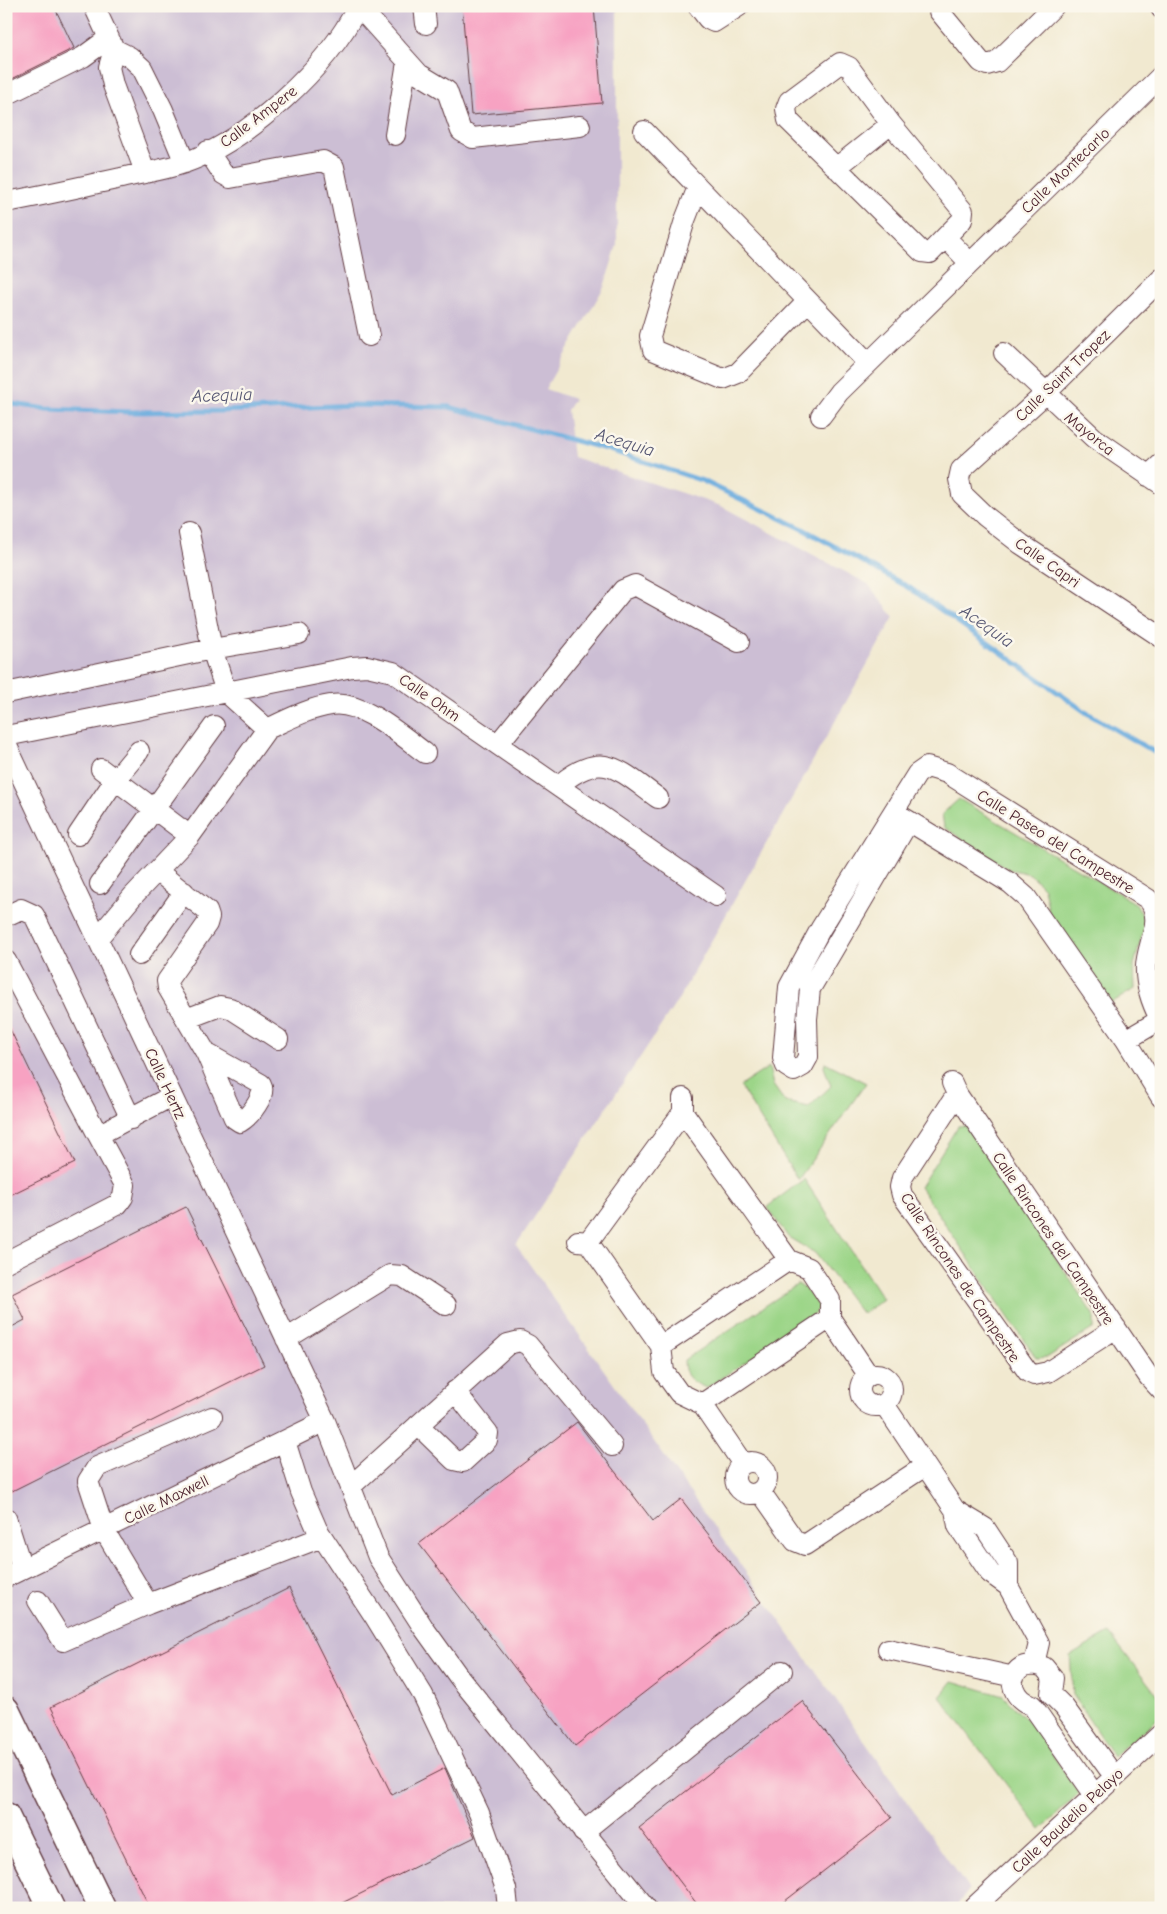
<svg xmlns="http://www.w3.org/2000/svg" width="1167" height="1914" font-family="'Comic Neue',sans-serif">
	<rect width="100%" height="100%" fill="#fbf7ec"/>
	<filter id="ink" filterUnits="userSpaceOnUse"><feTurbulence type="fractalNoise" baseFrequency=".02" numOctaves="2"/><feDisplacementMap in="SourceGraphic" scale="10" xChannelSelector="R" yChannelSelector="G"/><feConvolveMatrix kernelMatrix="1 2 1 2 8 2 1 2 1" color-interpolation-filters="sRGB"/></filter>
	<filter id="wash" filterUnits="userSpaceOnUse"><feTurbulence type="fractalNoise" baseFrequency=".0096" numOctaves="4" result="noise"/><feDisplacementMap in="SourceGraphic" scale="20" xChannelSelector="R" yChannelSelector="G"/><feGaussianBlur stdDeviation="1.12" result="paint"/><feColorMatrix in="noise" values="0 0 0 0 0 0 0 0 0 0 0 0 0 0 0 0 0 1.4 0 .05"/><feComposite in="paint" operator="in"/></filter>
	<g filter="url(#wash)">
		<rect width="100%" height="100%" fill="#f1e9d0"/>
		<path fill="#ccbed4" d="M 6,6 L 617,6 L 617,245 L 604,287 L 545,389 L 574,399 L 567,410 L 573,457 L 721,506 L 868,584 L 894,617 L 678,1000 L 516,1245 L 969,1890 L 955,1908 L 6,1908 Z"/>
		<path fill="#9cd588" stroke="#737a5a" d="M 959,799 L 1135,903 L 1146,921 L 1134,965 L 1135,989 L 1111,1003 L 1050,918 L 1044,888 L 1030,874 L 1008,869 L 944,827 L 942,814 Z
			M 825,1062 L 866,1083 L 798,1180 L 740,1086 L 769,1067 L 773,1085 L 785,1102 L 809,1107 L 831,1086 L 824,1067 Z
			M 969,1125 L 1094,1316 L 1094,1328 L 1048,1357 L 1036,1358 L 920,1187 L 958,1126 Z
			M 804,1179 L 883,1299 L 862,1314 L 815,1253 L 788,1237 L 767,1207 Z
			M 798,1284 L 805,1289 L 820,1307 L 811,1319 L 706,1388 C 691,1381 684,1377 684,1360 Z
			M 1109,1633 L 1161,1700 L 1161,1716 L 1113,1756 L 1073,1695 L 1070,1656 Z
			M 953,1681 L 1003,1696 L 1032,1725 L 1079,1793 L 1041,1830 L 940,1697 Z"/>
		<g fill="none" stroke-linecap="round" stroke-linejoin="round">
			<path stroke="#69abde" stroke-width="5" d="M 6,403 L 47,409 L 131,412 L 221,411 L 353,405 L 449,407 L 606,449 L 703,481 L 801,528 L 910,588 L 1087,713 L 1161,756"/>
		</g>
		<g id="blocks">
			<path fill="#f7a2c2" d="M 6,6 L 54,6 L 74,48 L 6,82 Z
				M 462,6 L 594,6 L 602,103 L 471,115 Z
				M 6,1021 L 75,1163 L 6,1197 Z
				M 186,1207 L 264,1365 L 6,1494 L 6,1330 L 25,1320 L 12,1294 Z
				M 577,1422 L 653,1521 L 681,1499 L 761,1602 L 575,1746 L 419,1544 Z
				M 289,1588 L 392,1795 L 445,1768 L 475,1837 L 332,1908 L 150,1908 L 51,1707 Z
				M 802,1701 L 892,1818 L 776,1908 L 700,1908 L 639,1828 Z"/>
		</g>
	</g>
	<g filter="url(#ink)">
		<use href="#blocks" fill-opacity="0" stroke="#633d44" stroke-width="1"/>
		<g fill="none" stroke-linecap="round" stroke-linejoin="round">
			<g stroke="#633d44" stroke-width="22">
				<path id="minor" d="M 94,6 L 114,49 L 130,57 L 142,68 L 163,110 L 185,163
					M 358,6 L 419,74 L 447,91 L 461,131 L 473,138 L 580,126
					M 424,6 L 426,24
					M 698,6 L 708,19 L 714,22 L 739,6
					M 940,6 L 939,11 L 981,62 L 987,65 L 997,62 L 1054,6
					M 1160,6 L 1161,8
					M 114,49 L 109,67 L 113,85 L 145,172
					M 840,63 L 849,67 L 891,124 L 963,211 L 962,220 L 930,253 L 922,252 L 788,120 L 786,109 L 789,101 Z
					M 6,95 L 83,57 L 109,38
					M 644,131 L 868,363
					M 395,135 L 407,62
					M 208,151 L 223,174 L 230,178 L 323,161 L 334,167 L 369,336
					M 836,168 L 891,124
					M 698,187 L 685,220 L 650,336 L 653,350 L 723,379 L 738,373 L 808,301
					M 6,202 C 45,195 83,186 121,178 C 142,173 164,170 184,163 C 248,141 328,67 358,6
					M 946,238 L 970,263
					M 1161,279 L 1045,394 L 961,470 L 959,479 L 962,494 L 985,516 L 1021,544 L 1161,637
					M 1004,353 L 1094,438 L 1161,484
					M 821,416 L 839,392 L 1161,76
					M 1148,476 L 1161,464
					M 299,634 L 212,649 L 226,692 L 267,729 C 287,720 309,708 331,705 C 362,700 402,736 425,753
					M 6,693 L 212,649 L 189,533
					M 6,736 L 352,667 L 367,666 L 393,672 L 716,896
					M 6,744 L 325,1421 L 378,1557 L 423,1627 L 459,1677 L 646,1908
					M 498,744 L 623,590 L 635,585 L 739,642
					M 101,769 L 190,836
					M 558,786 C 602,748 618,769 658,798
					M 899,815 L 1010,883 L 1026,897 L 1126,1040 L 1161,1097
					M 909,821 L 810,989 L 807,1019 L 808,1057 L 803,1066 L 794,1071 L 786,1066 L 783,1058 L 789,987 L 821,928 L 917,774 L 927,767 L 947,773 L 1148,899 C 1165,919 1147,943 1146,966 C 1145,985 1152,1004 1161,1021
					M 78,835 L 115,780 L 139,751
					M 157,871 L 207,911 L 209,917 L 207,924 L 167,981 L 168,988 L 206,1053 L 234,1118 L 240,1122 C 250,1116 267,1095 261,1084 L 206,1053
					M 100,884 L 214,726
					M 6,916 L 21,909 L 34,915 L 131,1119
					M 98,938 L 133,896 L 190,836 L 267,729
					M 139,955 L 184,892
					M 6,961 L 98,1135
					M 186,1019 L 220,1006 L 230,1008 L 278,1039
					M 1126,1040 L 1160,1020
					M 952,1083 L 957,1094 L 1149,1377 L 1161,1390
					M 957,1094 L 902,1178 L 900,1187 L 902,1195 L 1028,1372 L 1034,1375 L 1048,1372 L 1116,1328
					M 683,1112 L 789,1260 L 809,1268 L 830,1300 L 830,1318 L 869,1376
					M 578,1241 L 588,1242 L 683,1112 L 683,1098
					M 588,1242 L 661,1346 L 664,1372 L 679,1393 L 702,1404 L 743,1464
					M 6,1262 L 118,1204 L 123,1197 L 125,1185 L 98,1135 L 172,1096
					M 286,1339 L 390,1275 L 402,1276 L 446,1305
					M 661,1346 L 789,1260
					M860 1390a16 16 0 1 1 32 0a16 16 0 1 1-32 0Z
					M 702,1404 L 830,1318
					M 884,1404 L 955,1510 L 958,1526 L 990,1573 L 1008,1586 L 1039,1643 L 1034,1664 C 1031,1665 1025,1665 1022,1667 C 1004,1678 1015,1701 1032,1705 L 1094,1794
					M 212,1417 L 97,1467 L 88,1481 L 104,1530 L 148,1604 L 322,1537
					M 418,1425 L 454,1460 L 463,1462 L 487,1440 L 488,1433 L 455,1391
					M 285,1441 L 301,1492 L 317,1529 L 375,1617 L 423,1695 L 479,1813 L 506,1889 L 508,1908
					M735 1478a16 16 0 1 1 32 0a16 16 0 1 1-32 0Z
					M 351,1486 L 508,1344 L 520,1341 L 528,1345 L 612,1446
					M 760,1491 L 795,1541 L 805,1545 L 925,1466
					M 955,1510 L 985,1528 L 1008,1563 L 1008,1586
					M 6,1518 L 22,1568
					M 6,1577 L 325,1421
					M 38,1601 L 63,1641 L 148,1604
					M 888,1649 L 1014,1677
					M 1034,1664 L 1044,1667 L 1053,1678 L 1051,1694 L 1064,1707 L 1114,1776
					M 583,1832 L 782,1671
					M 973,1908 L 1161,1734"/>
			</g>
			<g stroke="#633d44" stroke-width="29">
				<path id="major" d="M 6,1710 L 102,1908
					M 6,1816 L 51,1908"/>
			</g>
			<use href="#minor" stroke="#fff" stroke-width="20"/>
			<use href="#major" stroke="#fff" stroke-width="26"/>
		</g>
	</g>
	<g text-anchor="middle" stroke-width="5" stroke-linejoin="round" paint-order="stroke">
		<g font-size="16" fill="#4a1f2b" stroke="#fbf7ec">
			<text transform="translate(258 116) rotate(-37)" y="6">Calle Ampere</text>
			<text transform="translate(1065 170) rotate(-44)" y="6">Calle Montecarlo</text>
			<text transform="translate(1062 375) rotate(-44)" y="6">Calle Saint Tropez</text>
			<text transform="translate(1090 433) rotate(39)" y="6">Mayorca</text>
			<text transform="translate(1048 562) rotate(35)" y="6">Calle Capri</text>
			<text transform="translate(430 697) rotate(35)" y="6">Calle Ohm</text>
			<text transform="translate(1056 841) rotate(32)" y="6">Calle Paseo del Campestre</text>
			<text transform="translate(166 1083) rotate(65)" y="6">Calle Hertz</text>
			<text transform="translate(1054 1238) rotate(56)" y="6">Calle Rincones del Campestre</text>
			<text transform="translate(961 1277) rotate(56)" y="6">Calle Rincones de Campestre</text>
			<text transform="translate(166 1499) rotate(-26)" y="6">Calle Maxwell</text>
			<text transform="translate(1067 1820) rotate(-43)" y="6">Calle Baudelio Pelayo</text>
		</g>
		<g font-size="18" font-style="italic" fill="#565773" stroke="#fbf7ec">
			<text transform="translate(222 395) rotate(-2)" y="6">Acequia</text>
			<text transform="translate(625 442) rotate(17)" y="6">Acequia</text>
			<text transform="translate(987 626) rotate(35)" y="6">Acequia</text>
		</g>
	</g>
	<rect width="1167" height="1914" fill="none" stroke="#fbf7ec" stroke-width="25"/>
</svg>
